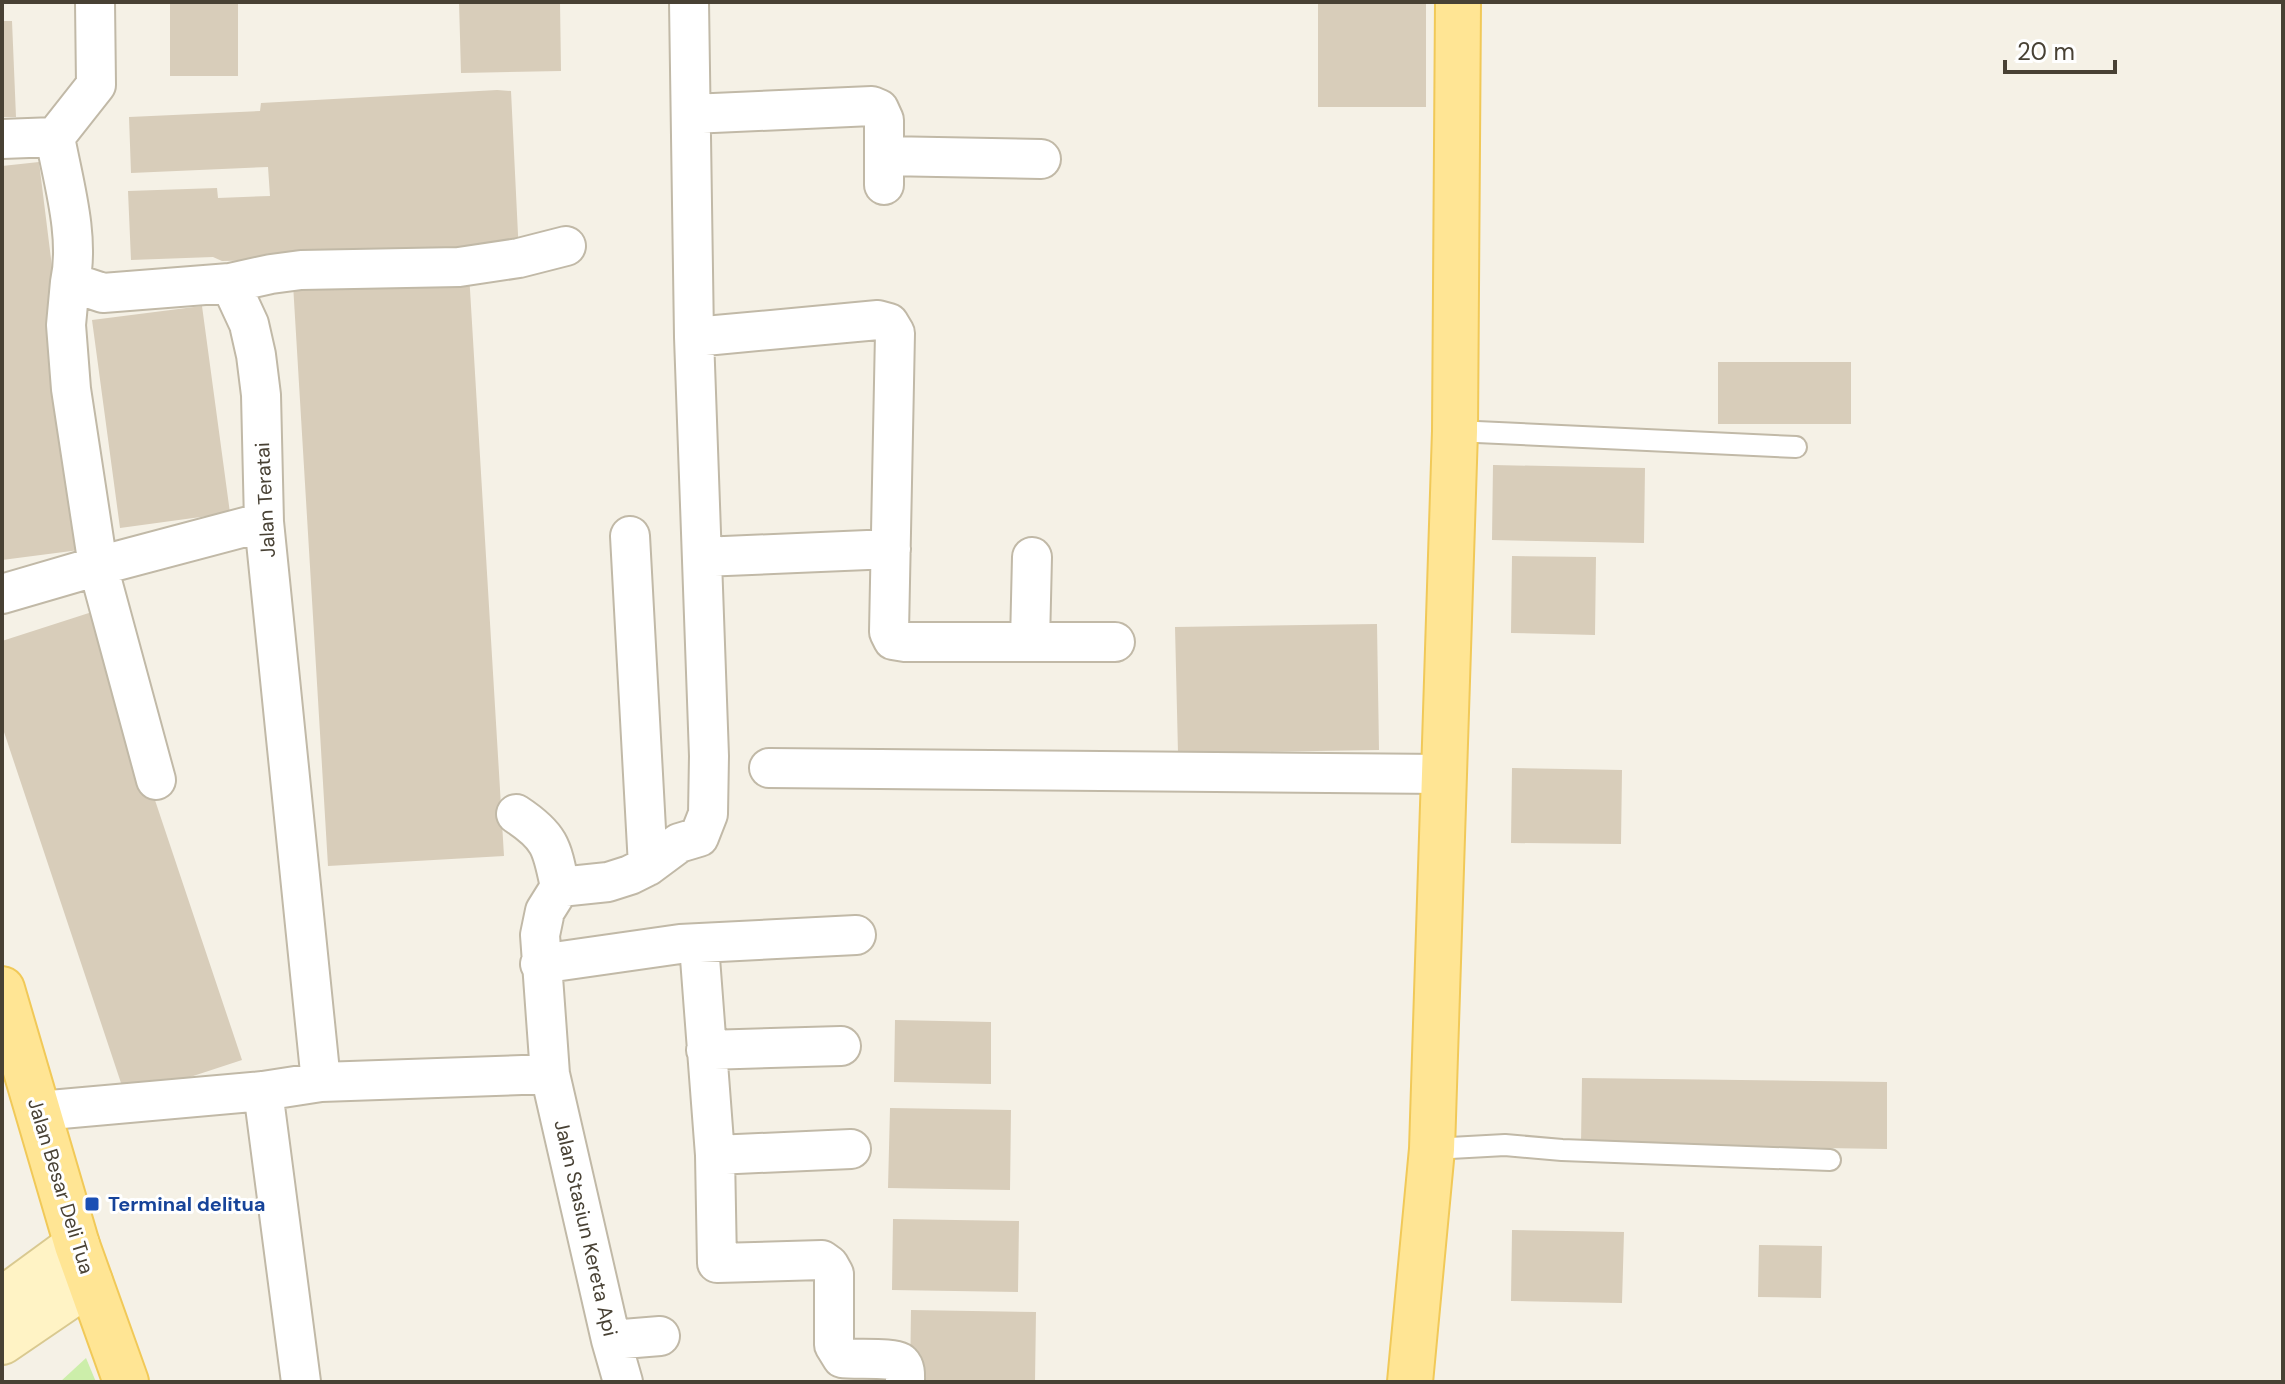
<svg xmlns="http://www.w3.org/2000/svg" width="2285" height="1384" font-family="'DM Sans',sans-serif">
	<rect width="100%" height="100%" fill="#f5f1e6"/>
	<path fill="#cea" d="M 86,1358 L 96,1382 L 60,1382 Z"/>
	<path fill="#d8cdba" d="M 170,2 L 238,2 L 238,76 L 170,76 Z
		M 459,2 L 560,2 L 561,71 L 461,73 Z
		M 1318,2 L 1426,2 L 1426,107 L 1318,107 Z
		M 2,21 L 12,21 L 16,117 L 2,117 Z
		M 497,90 L 511,91 L 519,255 L 222,261 L 213,257 L 131,260 L 128,191 L 217,188 L 218,198 L 270,196 L 268,167 L 131,173 L 129,117 L 260,111 L 261,103 Z
		M 39,162 L 87,549 L 2,560 L 2,166 Z
		M 469,273 L 504,856 L 328,866 L 293,284 Z
		M 202,306 L 230,513 L 120,528 L 92,320 Z
		M 1718,362 L 1851,362 L 1851,424 L 1718,424 Z
		M 1493,465 L 1645,468 L 1644,543 L 1492,540 Z
		M 1512,556 L 1596,557 L 1595,635 L 1511,633 Z
		M 92,612 L 242,1060 L 126,1098 L 2,726 L 2,641 Z
		M 1377,624 L 1379,750 L 1178,753 L 1175,627 Z
		M 1512,768 L 1622,770 L 1621,844 L 1511,843 Z
		M 895,1020 L 991,1022 L 991,1084 L 894,1082 Z
		M 1582,1078 L 1887,1082 L 1887,1149 L 1581,1144 Z
		M 890,1108 L 1011,1110 L 1010,1190 L 888,1188 Z
		M 893,1219 L 1019,1221 L 1018,1292 L 892,1290 Z
		M 1512,1230 L 1624,1232 L 1622,1303 L 1511,1301 Z
		M 1759,1245 L 1822,1246 L 1821,1298 L 1758,1297 Z
		M 911,1310 L 1036,1312 L 1035,1382 L 910,1382 Z"/>
	<g fill="none" stroke-linecap="round" stroke-linejoin="round">
		<g stroke="#c1b9a7" stroke-width="24">
			<path id="lane" d="M 1455,431 L 1796,447
				M 1432,1149 L 1505,1145 L 1562,1150 L 1830,1160"/>
		</g>
		<g stroke="#c1b9a7" stroke-width="42">
			<path id="street" d="M 691,114 L 872,106 L 879,109 L 884,120 L 884,185
				M 55,137 C 63,181 80,237 70,282 L 103,293 L 230,283 L 249,324 L 256,355 L 261,395 L 264,522 L 321,1082
				M 55,137 L 96,85 L 95,2
				M 2,139 L 55,137
				M 884,156 L 1041,159
				M 70,282 L 66,325 L 71,389 L 98,566 L 156,780
				M 230,283 L 271,274 L 301,270 L 459,267 L 519,258 L 566,246
				M 694,337 L 878,320 L 889,323 L 895,333 L 889,632 L 893,640 L 905,642 L 1115,642
				M 630,536 L 648,866
				M 702,557 L 891,549
				M 2,594 L 98,566 L 264,522
				M 1030,642 L 1032,557
				M 769,768 L 1443,774
				M 516,814 C 551,837 552,848 560,887
				M 699,945 L 715,1155 L 717,1263 L 822,1260 L 829,1265 L 834,1274 L 834,1345 L 842,1358 C 853,1360 896,1357 901,1363 C 906,1368 905,1376 905,1382
				M 540,964 L 680,944 L 856,935
				M 706,1050 L 841,1046
				M 263,1091 L 301,1382
				M 39,1111 L 263,1091 L 321,1082 L 550,1074
				M 715,1155 L 851,1149
				M 611,1340 L 660,1336
				M 623,1382 L 611,1340 L 550,1074 L 540,935 L 545,911 L 560,887 L 608,882 L 630,875 L 648,866 L 679,843 L 699,837 L 708,814 L 709,756 L 694,337 L 689,2"/>
		</g>
		<g stroke="#d9c990" stroke-width="48">
			<path id="secondary" d="M 2,1300 L 77,1245
				M 2,1342 L 90,1282"/>
		</g>
		<g stroke="#f1c958" stroke-width="48">
			<path id="primary" d="M 2,989 L 77,1245 L 126,1382
				M 1410,1382 L 1432,1149 L 1455,431 L 1458,2"/>
		</g>
		<use href="#lane" stroke="#fff" stroke-width="20"/>
		<use href="#street" stroke="#fff" stroke-width="38"/>
		<use href="#secondary" stroke="#fff3c5" stroke-width="44"/>
		<use href="#primary" stroke="#ffe594" stroke-width="44"/>
	</g>
	<rect fill="#1a4fb4" stroke="#fff" stroke-width="3" x="84" y="1196" width="16" height="16" rx="4"/>
	<g text-anchor="middle" stroke-width="6" stroke-linejoin="round" paint-order="stroke">
		<g font-size="20" fill="#484134" stroke="#fff">
			<text transform="translate(265 500) rotate(-93)" y="7">Jalan Teratai</text>
			<text transform="translate(61 1186) rotate(73)" y="7">Jalan Besar Deli Tua</text>
			<text transform="translate(586 1228) rotate(77)" y="7">Jalan Stasiun Kereta Api</text>
		</g>
		<g font-size="20" font-weight="bold" fill="#164399" stroke="#fff" text-anchor="start">
			<text x="108" y="1211">Terminal delitua</text>
		</g>
	</g>
	<rect width="2285" height="1384" fill="none" stroke="#484134" stroke-width="8"/>
	<path d="M2005 60v12h110v-12" fill="none" stroke="#484134" stroke-width="4"/>
	<text x="2017" y="60" font-size="24" fill="#484134" stroke="#ffffff" stroke-width="6" paint-order="stroke">20 m</text>
</svg>
